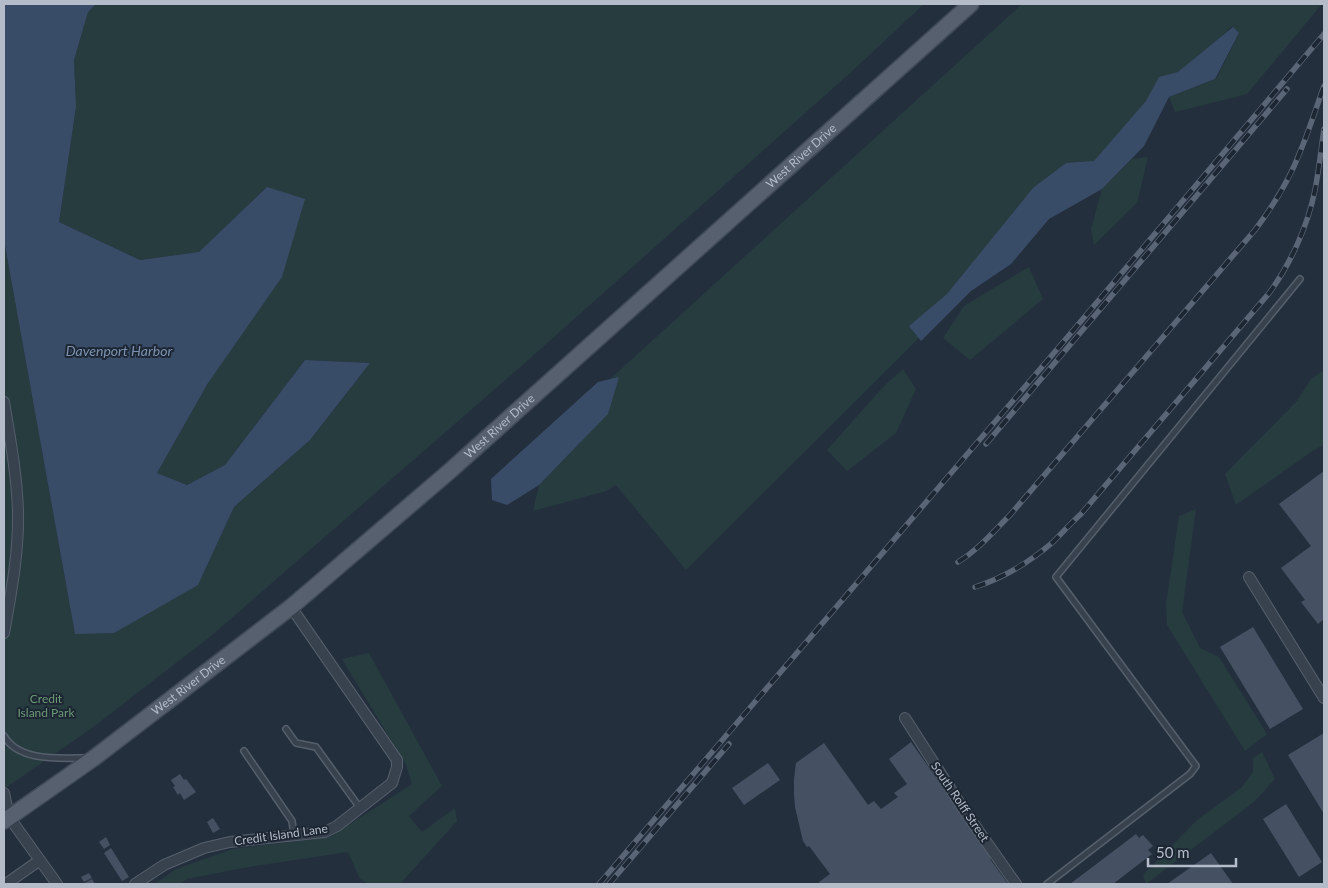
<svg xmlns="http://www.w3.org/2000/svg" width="1328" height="888" font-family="Lato,sans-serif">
	<rect width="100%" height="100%" fill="#242f3e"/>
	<path fill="#263c3f" d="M 96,4 L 924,4 L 849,74 L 517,370 L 211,636 L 92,728 L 4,789 L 4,240 L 75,634 L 198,585 L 234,507 L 310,440 L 370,363 L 305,360 L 225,465 L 187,485 L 157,473 L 208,383 L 267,187 L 199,252 L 140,260 L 59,222 L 76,107 L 74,60 L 88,12 Z
		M 1022,4 L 1322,4 L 1247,94 L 1175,112 L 1169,97 L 1216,79 L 1239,34 L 1232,26 L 686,570 L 616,485 L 606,491 L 533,511 L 539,485 L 581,442 L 564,421 Z
		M 1148,157 L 1137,203 L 1094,245 L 1091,229 L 1102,189 L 1132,159 Z
		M 1029,267 L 1043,299 L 970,360 L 943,338 L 964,306 Z
		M 903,369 L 916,389 L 896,433 L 847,471 L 827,450 L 883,387 Z
		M 1324,370 L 1324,445 L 1314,450 L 1236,505 L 1225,474 L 1296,402 L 1311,379 Z
		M 1196,509 L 1182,612 L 1200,648 L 1219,657 L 1267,734 L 1245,751 L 1167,625 L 1166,604 L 1179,516 Z
		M 369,653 L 442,786 L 409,816 L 422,832 L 455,808 L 457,821 L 400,884 L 369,884 L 360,879 L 348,852 L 243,868 L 187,879 L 180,884 L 155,884 L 176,869 L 233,849 L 330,837 L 412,784 L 406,765 L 342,659 Z
		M 1262,752 L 1275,779 L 1254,802 L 1146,884 L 1143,875 L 1197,820 L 1242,787 L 1253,772 L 1253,758 Z"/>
	<path fill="#394c67" d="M 4,4 L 96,4 L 88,12 L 74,60 L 76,107 L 59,222 L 140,260 L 199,252 L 267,187 L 305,199 L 282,277 L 208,383 L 157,473 L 187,485 L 225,465 L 305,360 L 370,363 L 310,440 L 234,507 L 198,585 L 114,633 L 75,634 L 4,240 Z
		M 1233,27 L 1239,33 L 1215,79 L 1169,97 L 1144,146 L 1102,189 L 1049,219 L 1011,264 L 971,291 L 921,341 L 909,326 L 947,294 L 1033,188 L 1066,163 L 1094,161 L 1146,101 L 1159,77 L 1178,72 Z
		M 619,377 L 608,414 L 539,485 L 507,505 L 492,500 L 491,479 L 598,382 Z"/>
	<path fill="#455162" d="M 1324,471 L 1324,619 L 1318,624 L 1301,602 L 1305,600 L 1281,568 L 1311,546 L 1279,504 Z
		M 1253,627 L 1303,709 L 1270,729 L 1220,647 Z
		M 1324,733 L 1324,814 L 1288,755 Z
		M 911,742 L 992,857 L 990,859 L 1008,884 L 820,884 L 819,882 L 830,874 L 809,846 L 807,847 L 803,841 L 795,807 L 794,795 L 794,779 L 796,763 L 824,743 L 868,805 L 874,801 L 881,809 L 898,797 L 894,793 L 907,784 L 889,759 Z
		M 768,763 L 780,780 L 744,805 L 732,788 Z
		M 180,774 L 184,780 L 186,779 L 196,792 L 184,800 L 180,793 L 178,795 L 173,787 L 175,786 L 171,780 Z
		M 1286,804 L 1322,862 L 1299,877 L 1263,819 Z
		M 213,818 L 220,829 L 213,833 L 207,822 Z
		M 1136,834 L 1139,838 L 1143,835 L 1153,846 L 1148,850 L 1152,854 L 1113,884 L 1070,884 Z
		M 106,837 L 110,845 L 104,849 L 99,842 Z
		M 111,848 L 129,877 L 122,881 L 104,853 Z
		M 1211,853 L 1233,884 L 1167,884 Z
		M 89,873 L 92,878 L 84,882 L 81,877 Z
		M 92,879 L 95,884 L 83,884 Z"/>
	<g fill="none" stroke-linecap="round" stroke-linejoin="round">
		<g stroke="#565f6c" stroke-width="8">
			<path id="service" d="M 286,729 L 296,743 L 316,747 L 360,808
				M 4,736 C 19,762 60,758 86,758
				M 244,751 L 292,821 L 294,835
				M 1047,884 L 1190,774 L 1196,766 L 1056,577 L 1300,279"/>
		</g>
		<g stroke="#565f6c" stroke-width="12">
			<path id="minor" d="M 4,402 C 10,438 17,475 18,512 C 19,552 11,594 4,633
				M 1249,577 L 1324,698
				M 905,718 L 966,813 L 1016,884
				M 4,793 L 9,817 L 57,884
				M 6,884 L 40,860
				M 135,884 L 164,865 L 204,848 L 230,842 L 325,832 L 337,826 L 392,783 L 397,767 L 397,760 L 291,607"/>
		</g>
		<g stroke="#414a57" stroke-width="18">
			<g id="primary">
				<path id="s1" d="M 4,821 L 94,758 L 291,607 L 451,470 L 971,4"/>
			</g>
		</g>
		<use href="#service" stroke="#38414e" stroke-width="5"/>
		<use href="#minor" stroke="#38414e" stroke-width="10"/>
		<use href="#primary" stroke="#56606e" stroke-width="15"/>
		<g stroke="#5a6575" stroke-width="5.5">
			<path id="rail" d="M 986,444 L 1287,89
				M 958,562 C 978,550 993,532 1010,515 L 1255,230 C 1273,206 1289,181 1300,152 C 1309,131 1316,108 1324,86
				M 975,587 C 1003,578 1031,561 1053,542 C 1062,533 1071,523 1081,514 L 1270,292 C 1291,263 1308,225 1315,190 C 1319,170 1321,149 1324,129
				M 599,884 L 1065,340 L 1324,34
				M 609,884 L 729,744"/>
		</g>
		<use href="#rail" stroke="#1d2633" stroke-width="4" stroke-dasharray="11" stroke-linecap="butt"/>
	</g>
	<g text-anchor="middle" stroke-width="4" stroke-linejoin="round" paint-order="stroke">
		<g font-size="12" fill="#b4bcc9" stroke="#1d2633">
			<text dy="4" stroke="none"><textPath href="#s1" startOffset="1039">West River Drive</textPath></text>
			<text dy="4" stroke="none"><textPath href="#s1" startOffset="634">West River Drive</textPath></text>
			<text dy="4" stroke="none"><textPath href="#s1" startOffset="229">West River Drive</textPath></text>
			<text transform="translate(960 802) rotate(56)" y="4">South Rolff Street</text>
			<text transform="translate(281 835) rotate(-8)" y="4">Credit Island Lane</text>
		</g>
		<g font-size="12" fill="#6b9a76" stroke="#1d2633">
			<text x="46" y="703">Credit<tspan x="46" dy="14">Island Park</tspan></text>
		</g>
		<g font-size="14" font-style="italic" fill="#7c92b1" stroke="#1d2633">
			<text x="119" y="356">Davenport Harbor</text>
		</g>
	</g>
	<rect width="1328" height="888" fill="none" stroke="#b4bcc9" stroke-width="10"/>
	<path d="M1148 858v8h88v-8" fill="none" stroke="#b4bcc9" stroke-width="2.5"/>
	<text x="1156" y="858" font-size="15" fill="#b4bcc9" stroke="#1d2633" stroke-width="4" paint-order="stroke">50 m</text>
</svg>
